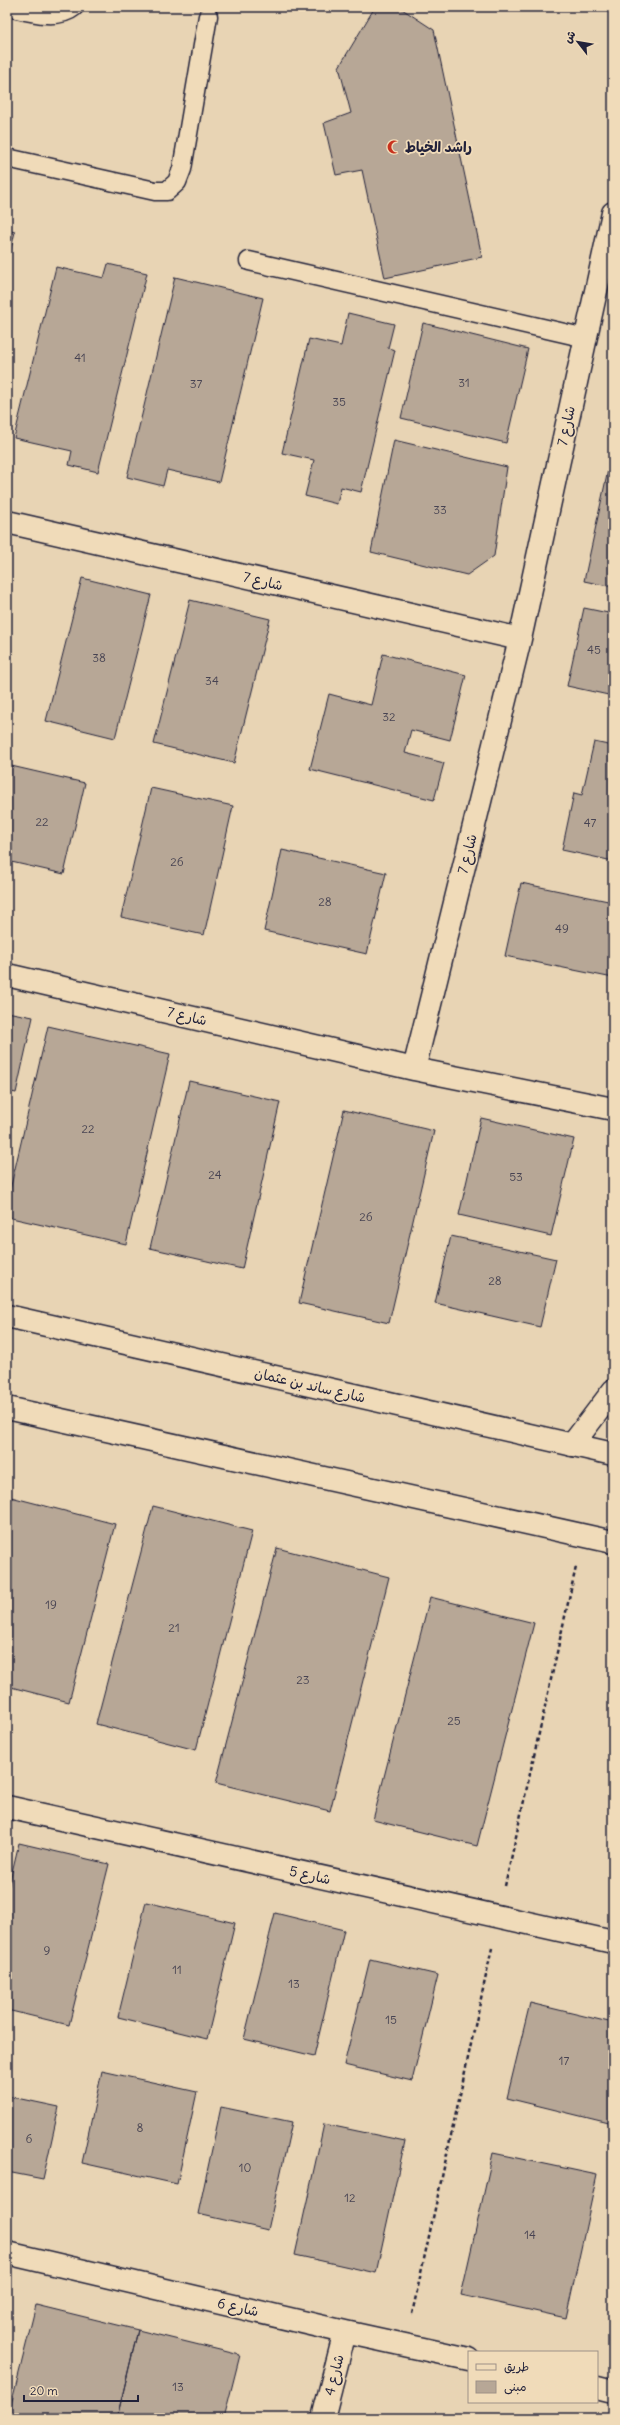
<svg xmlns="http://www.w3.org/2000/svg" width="620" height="2425" font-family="Delius,'Playpen Sans Arabic',sans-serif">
	<rect width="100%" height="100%" fill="#e8d4b4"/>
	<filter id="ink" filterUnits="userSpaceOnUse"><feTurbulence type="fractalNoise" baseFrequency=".025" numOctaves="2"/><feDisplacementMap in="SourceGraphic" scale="8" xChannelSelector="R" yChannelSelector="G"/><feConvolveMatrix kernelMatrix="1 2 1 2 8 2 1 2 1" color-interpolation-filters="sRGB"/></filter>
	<g filter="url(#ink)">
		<path fill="#b7a796" stroke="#22223b" d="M 375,7 L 399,7 L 434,30 L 482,257 L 385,278 L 362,170 L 336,175 L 324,123 L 351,113 L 339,67 Z
			M 7,230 L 15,232 L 7,265 Z
			M 108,264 L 147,273 L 98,472 L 69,465 L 72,451 L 14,438 L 56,267 L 104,278 Z
			M 175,277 L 263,298 L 219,482 L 167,470 L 163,486 L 127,477 Z
			M 348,313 L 394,324 L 388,348 L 395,350 L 361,492 L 341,487 L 337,504 L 305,496 L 314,460 L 282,453 L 309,339 L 341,346 Z
			M 423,323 L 528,349 L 506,443 L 401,418 Z
			M 394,440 L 507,467 L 494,556 L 467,575 L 371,552 Z
			M 613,447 L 613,587 L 584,581 Z
			M 82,578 L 151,595 L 115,738 L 46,721 Z
			M 190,600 L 270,619 L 234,763 L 154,744 Z
			M 584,608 L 613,614 L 613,696 L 567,686 Z
			M 383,654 L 466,675 L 450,740 L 411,730 L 405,753 L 444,763 L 434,800 L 310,769 L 329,694 L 371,705 Z
			M 594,742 L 613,746 L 613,861 L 562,850 L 574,793 L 582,795 Z
			M 7,765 L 85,783 L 64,874 L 7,861 Z
			M 151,788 L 233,806 L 204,935 L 121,917 Z
			M 282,850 L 386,873 L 367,954 L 264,931 Z
			M 521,883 L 613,902 L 613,978 L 505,956 Z
			M 7,1012 L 33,1017 L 16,1093 L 7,1091 Z
			M 48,1026 L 170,1054 L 126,1244 L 7,1217 L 7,1203 Z
			M 189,1081 L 280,1102 L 242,1269 L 150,1248 Z
			M 344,1110 L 434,1131 L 389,1323 L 299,1303 Z
			M 481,1118 L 574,1139 L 551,1236 L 459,1215 Z
			M 451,1236 L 556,1259 L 540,1327 L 435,1303 Z
			M 7,1496 L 115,1524 L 69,1702 L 7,1686 Z
			M 153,1506 L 252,1531 L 196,1750 L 96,1724 Z
			M 277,1548 L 389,1577 L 330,1811 L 216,1783 Z
			M 430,1597 L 534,1623 L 477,1846 L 373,1820 Z
			M 19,1843 L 109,1864 L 69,2025 L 7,2010 L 7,1893 Z
			M 146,1902 L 235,1923 L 207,2039 L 118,2017 Z
			M 275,1913 L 344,1930 L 314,2056 L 244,2039 Z
			M 370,1959 L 438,1975 L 412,2081 L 344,2065 Z
			M 530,2003 L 613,2023 L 613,2124 L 507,2098 Z
			M 102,2071 L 197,2092 L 177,2184 L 82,2163 Z
			M 7,2096 L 59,2107 L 43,2179 L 7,2172 Z
			M 221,2107 L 292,2122 L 268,2230 L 198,2214 Z
			M 324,2124 L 405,2141 L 376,2273 L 295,2255 Z
			M 493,2153 L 597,2175 L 566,2318 L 461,2295 Z
			M 36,2305 L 138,2330 L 117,2418 L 8,2417 Z
			M 138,2330 L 240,2355 L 224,2418 L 117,2418 Z"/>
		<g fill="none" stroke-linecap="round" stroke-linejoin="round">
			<g stroke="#22223b" stroke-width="21">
				<path id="service" d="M 8,7 C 27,11 57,21 74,7
					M 7,158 L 155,191 L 167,191 L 177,182 L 182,169 L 208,16
					M 249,261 L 586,338"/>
			</g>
			<g stroke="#22223b" stroke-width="25">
				<path id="minor" d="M 7,522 L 520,639
					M 7,975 L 414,1069 L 613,1109
					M 414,1069 L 520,639 L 613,213
					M 572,1445 L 613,1391
					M 7,1807 L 613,1942
					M 7,2253 L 345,2332 L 469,2359
					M 597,2388 L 613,2392
					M 323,2418 L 345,2332"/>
			</g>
			<g stroke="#22223b" stroke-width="25">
				<path id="tertiary" d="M 7,1316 L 613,1454
					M 7,1408 L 613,1542"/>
			</g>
			<path stroke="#22223b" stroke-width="2.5" stroke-dasharray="4 3" stroke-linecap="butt" d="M 505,1886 L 576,1567
				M 412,2314 L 492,1948"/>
			<use href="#service" stroke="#f0dbb9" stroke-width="18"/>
			<use href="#minor" stroke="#f0dbb9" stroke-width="22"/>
			<use href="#tertiary" stroke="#f0dbb9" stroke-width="22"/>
		</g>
	</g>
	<defs>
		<g id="mosque-bare" transform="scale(1.08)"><path d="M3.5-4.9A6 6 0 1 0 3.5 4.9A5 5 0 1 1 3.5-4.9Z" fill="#c8321e" stroke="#f0dbb9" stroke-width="2.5" paint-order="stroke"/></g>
	</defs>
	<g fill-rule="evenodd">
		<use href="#mosque-bare" x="394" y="147"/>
	</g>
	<g text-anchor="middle" stroke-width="3.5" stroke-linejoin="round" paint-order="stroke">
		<g font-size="12" fill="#474352">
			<text x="80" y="362">41</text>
			<text x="464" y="387">31</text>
			<text x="196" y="388">37</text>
			<text x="339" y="406">35</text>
			<text x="440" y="514">33</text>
			<text x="594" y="654">45</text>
			<text x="99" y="662">38</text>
			<text x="212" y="685">34</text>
			<text x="389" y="721">32</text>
			<text x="42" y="826">22</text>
			<text x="590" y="827">47</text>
			<text x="177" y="866">26</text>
			<text x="325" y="906">28</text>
			<text x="562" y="933">49</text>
			<text x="88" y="1133">22</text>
			<text x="215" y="1179">24</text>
			<text x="516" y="1181">53</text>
			<text x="366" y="1221">26</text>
			<text x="495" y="1285">28</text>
			<text x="51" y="1609">19</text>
			<text x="174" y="1632">21</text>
			<text x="303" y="1684">23</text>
			<text x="454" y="1725">25</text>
			<text x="47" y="1955">9</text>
			<text x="177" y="1974">11</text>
			<text x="294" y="1988">13</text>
			<text x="391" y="2024">15</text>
			<text x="564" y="2065">17</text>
			<text x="140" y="2132">8</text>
			<text x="29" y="2143">6</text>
			<text x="245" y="2172">10</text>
			<text x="350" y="2202">12</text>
			<text x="530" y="2239">14</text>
			<text x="178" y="2391">13</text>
		</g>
		<g font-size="14" font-weight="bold" fill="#22223b" stroke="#f0dbb9" text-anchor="start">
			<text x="405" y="152">راشد الخياط</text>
		</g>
		<g font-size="14" fill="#22223b" stroke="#f0dbb9">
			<text transform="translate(566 426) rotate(-78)" y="5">شارع 7</text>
			<text transform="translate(263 581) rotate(13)" y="5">شارع 7</text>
			<text transform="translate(467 854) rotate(-76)" y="5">شارع 7</text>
			<text transform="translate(187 1016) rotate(13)" y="5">شارع 7</text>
			<text transform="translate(310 1385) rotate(13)" y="5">شارع ساند بن عثمان</text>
			<text transform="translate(310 1875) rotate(13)" y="5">شارع 5</text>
			<text transform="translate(238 2307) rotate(13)" y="5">شارع 6</text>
			<text transform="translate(334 2375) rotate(-76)" y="5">شارع 4</text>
		</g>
	</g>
	<rect width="620" height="2425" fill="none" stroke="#f0dbb9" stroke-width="24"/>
	<rect x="12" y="12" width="596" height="2401" fill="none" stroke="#22223b" stroke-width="1.5" filter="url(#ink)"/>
	<rect x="468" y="2351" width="130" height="52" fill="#f0dbb9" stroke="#9e9187"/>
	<rect x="476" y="2364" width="20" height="6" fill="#f0dbb9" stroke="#9e9187"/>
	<text x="504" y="2371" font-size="12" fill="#22223b">طريق</text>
	<rect x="476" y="2381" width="20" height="12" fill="#b7a796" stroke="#9e9187"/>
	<text x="504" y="2391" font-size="12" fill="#22223b">مبنى</text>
	<g transform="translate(578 42) rotate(301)" stroke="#f0dbb9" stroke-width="3" paint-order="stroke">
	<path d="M0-3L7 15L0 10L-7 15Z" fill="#22223b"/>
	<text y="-6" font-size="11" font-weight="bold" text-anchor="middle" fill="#22223b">ش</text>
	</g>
	<path d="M24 2395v6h114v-6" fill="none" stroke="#22223b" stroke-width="2"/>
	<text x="30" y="2395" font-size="12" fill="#22223b" stroke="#f0dbb9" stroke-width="3" paint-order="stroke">20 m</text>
</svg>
